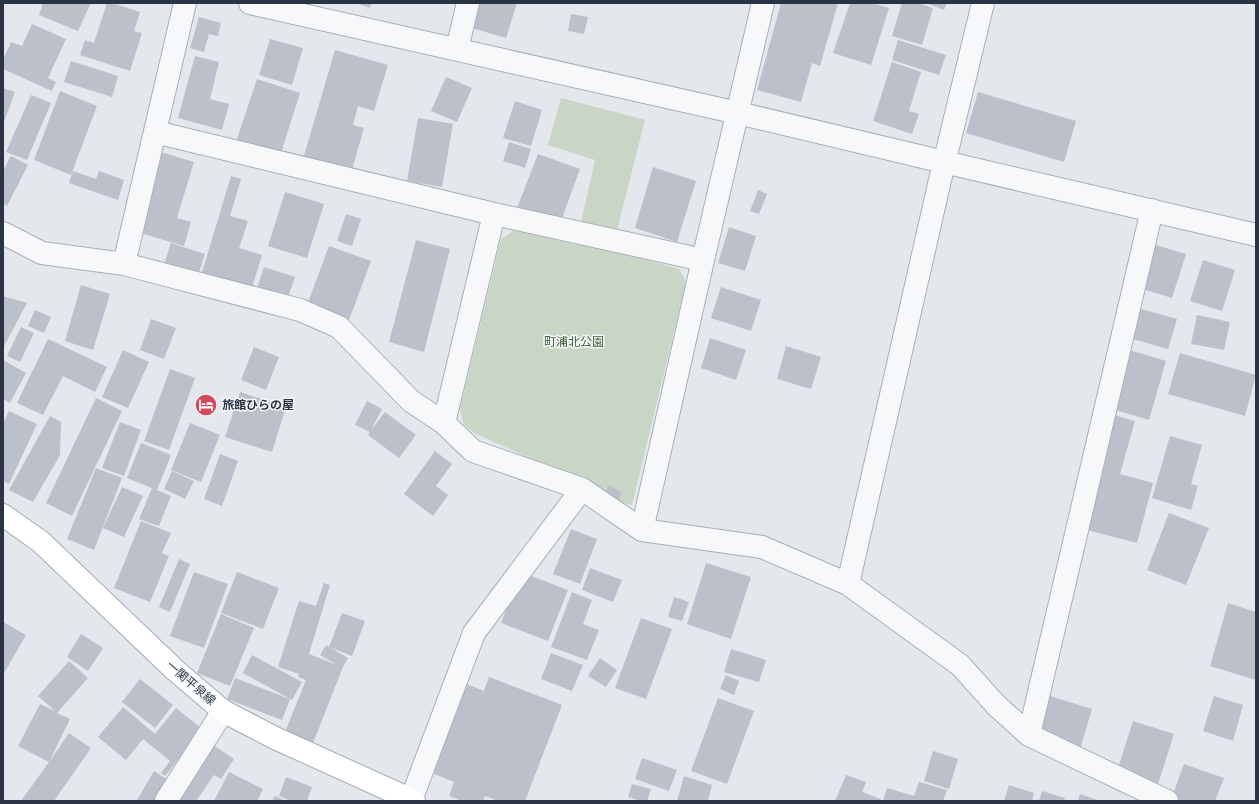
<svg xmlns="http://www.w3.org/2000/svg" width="1259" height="804" font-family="'Titillium Web','Noto Sans JP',sans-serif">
	<rect width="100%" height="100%" fill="#e4e7ec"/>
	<path fill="#c9d6c5" d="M 561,98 L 645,120 L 612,250 L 679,269 L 686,282 L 632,505 L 616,501 L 586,478 L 538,462 L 476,434 L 464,425 L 460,409 L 501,239 L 516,229 L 576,245 L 595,160 L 548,145 Z"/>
	<path fill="#bbc0ca" d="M 43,3 L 91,3 L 78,31 L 39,15 Z
		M 107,3 L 112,3 L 140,12 L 134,31 L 142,33 L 130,71 L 80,55 L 85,40 L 94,43 Z
		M 356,3 L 372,3 L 370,8 Z
		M 480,3 L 517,3 L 506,38 L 472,28 Z
		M 781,3 L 838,3 L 820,66 L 812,63 L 801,102 L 757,90 Z
		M 850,3 L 872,3 L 889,8 L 871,65 L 833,53 Z
		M 902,3 L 918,3 L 933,8 L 922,45 L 892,36 Z
		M 926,3 L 947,3 L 944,10 Z
		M 571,14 L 588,17 L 584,34 L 568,31 Z
		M 199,17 L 221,23 L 218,36 L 209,34 L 204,52 L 190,48 Z
		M 32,24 L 66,39 L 48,78 L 56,82 L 52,91 L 3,69 L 3,60 L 11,42 L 22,46 Z
		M 270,39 L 303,48 L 292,85 L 259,75 Z
		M 898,40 L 946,55 L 939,75 L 892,60 Z
		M 335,50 L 388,65 L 374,111 L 358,106 L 353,125 L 364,128 L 351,173 L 303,159 Z
		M 195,56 L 219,62 L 210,99 L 229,104 L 222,130 L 178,118 Z
		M 71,61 L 118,76 L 112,97 L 64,82 Z
		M 892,62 L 921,72 L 909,111 L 919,114 L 912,134 L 873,121 Z
		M 446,77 L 472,88 L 457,122 L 431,111 Z
		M 257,79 L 300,93 L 279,159 L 235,145 Z
		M 3,88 L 15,92 L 3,125 Z
		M 60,91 L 97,106 L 71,175 L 34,160 Z
		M 978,92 L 1076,121 L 1064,162 L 966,133 Z
		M 31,95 L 51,103 L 27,160 L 6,152 Z
		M 515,101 L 542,110 L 531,146 L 503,138 Z
		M 418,118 L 453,124 L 442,187 L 407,181 Z
		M 509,142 L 531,149 L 525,168 L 503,161 Z
		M 161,152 L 194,162 L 177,218 L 191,222 L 184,246 L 137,232 Z
		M 538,154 L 580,169 L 560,224 L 517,208 Z
		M 11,156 L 28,165 L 7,206 L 3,203 L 3,171 Z
		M 653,167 L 696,181 L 677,242 L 635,228 Z
		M 73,171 L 96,179 L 99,171 L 124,180 L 118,200 L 69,183 Z
		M 231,176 L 241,179 L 230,216 L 248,221 L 239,248 L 262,255 L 250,294 L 200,279 Z
		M 758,190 L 767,194 L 759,214 L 750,211 Z
		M 285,192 L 324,204 L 307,258 L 268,246 Z
		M 346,214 L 361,219 L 352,246 L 337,241 Z
		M 729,227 L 756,236 L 745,271 L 718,263 Z
		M 416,240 L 450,249 L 424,352 L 389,342 Z
		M 171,243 L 205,254 L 197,278 L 163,267 Z
		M 1149,243 L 1186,254 L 1172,298 L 1136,287 Z
		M 329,246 L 371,261 L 349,320 L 307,305 Z
		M 1203,260 L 1235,270 L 1222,311 L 1190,301 Z
		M 264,267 L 295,277 L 286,303 L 255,294 Z
		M 81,285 L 110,294 L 93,350 L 65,341 Z
		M 721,287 L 761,300 L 751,331 L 711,318 Z
		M 3,296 L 27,303 L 3,348 Z
		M 1138,308 L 1177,319 L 1168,349 L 1129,338 Z
		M 35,310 L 51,317 L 44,333 L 28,326 Z
		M 1197,315 L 1230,322 L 1224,350 L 1191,344 Z
		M 151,319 L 176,328 L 164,359 L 140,350 Z
		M 21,327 L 34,333 L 20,362 L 7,356 Z
		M 710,338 L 746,350 L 736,380 L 701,368 Z
		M 48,339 L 107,367 L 95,392 L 63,376 L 43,415 L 17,403 Z
		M 786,346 L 821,357 L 811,389 L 777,379 Z
		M 254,347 L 279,357 L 266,390 L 241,380 Z
		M 1126,349 L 1166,361 L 1149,420 L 1109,408 Z
		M 123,350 L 149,362 L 128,408 L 102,397 Z
		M 1180,353 L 1256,375 L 1245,416 L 1168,394 Z
		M 3,360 L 26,373 L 10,403 L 3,399 Z
		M 170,369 L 195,378 L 169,450 L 144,441 Z
		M 240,392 L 286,407 L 272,452 L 225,437 Z
		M 96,398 L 122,411 L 72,516 L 46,503 Z
		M 367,401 L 382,409 L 371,430 L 385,412 L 416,435 L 399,458 L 368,435 L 370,432 L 355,425 Z
		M 9,411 L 37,424 L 9,484 L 3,481 L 3,424 Z
		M 1114,415 L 1135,421 L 1120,474 L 1153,483 L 1137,543 L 1083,529 Z
		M 50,416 L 61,422 L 60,455 L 33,502 L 9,490 Z
		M 120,422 L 141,430 L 124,476 L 102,468 Z
		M 190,423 L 220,435 L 201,482 L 171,470 Z
		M 1170,436 L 1202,445 L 1191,484 L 1198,486 L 1191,510 L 1152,498 Z
		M 141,443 L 171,455 L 157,490 L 127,478 Z
		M 435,451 L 452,464 L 436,486 L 448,495 L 433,516 L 404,494 Z
		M 220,454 L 238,461 L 222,506 L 204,499 Z
		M 96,468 L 122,478 L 94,550 L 67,539 Z
		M 172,471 L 194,481 L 185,499 L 164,489 Z
		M 609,485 L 622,493 L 614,507 L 601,499 Z
		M 122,487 L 143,496 L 124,537 L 103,528 Z
		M 152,488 L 171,496 L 159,526 L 139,519 Z
		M 1169,513 L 1209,528 L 1186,585 L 1147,570 Z
		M 141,521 L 171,533 L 162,553 L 169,556 L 150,602 L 114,588 Z
		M 571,529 L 597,539 L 580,584 L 553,574 Z
		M 179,559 L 190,564 L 170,612 L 159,607 Z
		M 706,563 L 751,577 L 731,639 L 687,624 Z
		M 590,568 L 622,580 L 613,602 L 582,590 Z
		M 194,572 L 228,584 L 204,648 L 170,636 Z
		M 237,572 L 279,588 L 263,629 L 221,613 Z
		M 521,572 L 568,590 L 548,641 L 501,623 Z
		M 324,583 L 330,585 L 309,654 L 337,665 L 320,655 L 326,645 L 348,658 L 343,667 L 313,743 L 285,732 L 306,680 L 298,677 L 299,674 L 278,667 L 299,601 L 316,606 Z
		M 572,592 L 592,600 L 583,624 L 599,630 L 587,660 L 551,647 Z
		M 674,597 L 689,602 L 682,621 L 668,617 Z
		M 1228,603 L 1256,612 L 1256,680 L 1210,666 Z
		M 342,613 L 365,621 L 352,656 L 329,647 Z
		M 221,614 L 254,628 L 230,686 L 197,673 Z
		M 641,618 L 672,629 L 646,699 L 615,688 Z
		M 3,622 L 26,635 L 3,675 Z
		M 81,634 L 103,648 L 88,671 L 67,657 Z
		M 731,649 L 766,660 L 759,682 L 724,672 Z
		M 551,653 L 583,665 L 572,691 L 541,679 Z
		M 252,655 L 302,682 L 292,700 L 243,673 Z
		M 600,658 L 617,670 L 606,687 L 588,676 Z
		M 69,661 L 88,678 L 57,713 L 70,719 L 49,762 L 69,733 L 91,748 L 54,801 L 21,801 L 49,762 L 18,746 L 40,704 L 55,711 L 38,696 Z
		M 726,675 L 739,681 L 734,695 L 720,689 Z
		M 489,677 L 562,705 L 525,801 L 498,801 L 485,796 L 483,801 L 462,801 L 449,796 L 454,782 L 427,771 L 461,682 L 484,691 Z
		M 235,678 L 290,699 L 282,720 L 227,699 Z
		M 140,679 L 173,705 L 155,728 L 122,702 Z
		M 1050,696 L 1092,709 L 1078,756 L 1036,743 Z
		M 1214,696 L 1243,705 L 1233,741 L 1203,731 Z
		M 718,698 L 754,711 L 727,784 L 691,771 Z
		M 123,707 L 155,734 L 176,708 L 202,729 L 165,776 L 161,773 L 170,761 L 143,739 L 126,760 L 98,737 Z
		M 1133,721 L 1174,734 L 1158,784 L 1117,771 Z
		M 210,743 L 234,759 L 221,779 L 214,775 L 196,801 L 171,801 Z
		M 933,751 L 958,759 L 949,789 L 924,781 Z
		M 642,758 L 677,770 L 669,791 L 635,779 Z
		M 1184,764 L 1224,778 L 1215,801 L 1181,801 L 1172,797 Z
		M 154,771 L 168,780 L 155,801 L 139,801 L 137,800 Z
		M 229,772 L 263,789 L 257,801 L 214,801 Z
		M 846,775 L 866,782 L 862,792 L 881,799 L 880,801 L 835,801 Z
		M 684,776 L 712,785 L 708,801 L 677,801 Z
		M 286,777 L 312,787 L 307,801 L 291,801 L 279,796 Z
		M 919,782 L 947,790 L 943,801 L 883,801 L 887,788 L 914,796 Z
		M 632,784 L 651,789 L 647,801 L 640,801 L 628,797 Z
		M 1009,785 L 1034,793 L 1032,801 L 1004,801 Z
		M 1042,791 L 1065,798 L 1064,801 L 1039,801 Z
		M 1080,794 L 1100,801 L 1078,801 Z
		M 275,796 L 285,801 L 272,801 Z"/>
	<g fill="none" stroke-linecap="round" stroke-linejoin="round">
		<g stroke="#a9aeb7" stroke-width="24">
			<path id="minor" d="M 250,3 L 738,113 L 944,162 L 1256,235
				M 457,49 L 468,3
				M 155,132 L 494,214 L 703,260 L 642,530
				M 3,233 L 42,253 L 124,264 L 300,310 L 339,327 L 411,401 L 444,423 L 473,451 L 582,489 L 642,530 L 762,547 L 848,584 L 960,665 L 996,705 L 1029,735 L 1167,801
				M 703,260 L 763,3
				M 124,264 L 185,3
				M 444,423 L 494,214
				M 848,584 L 940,180 L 983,3
				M 1029,735 L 1152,210
				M 411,800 L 474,633 L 582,489
				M 166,801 L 223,711"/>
		</g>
		<g stroke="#a3abb8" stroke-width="24">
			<path id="major" d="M 3,515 L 41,542 L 175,670 L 223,711 L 275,738 L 414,801"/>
		</g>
		<use href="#minor" stroke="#f7f8fa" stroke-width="22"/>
		<use href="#major" stroke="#fff" stroke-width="22"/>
	</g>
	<defs>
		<g id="hotel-disc" transform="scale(1.15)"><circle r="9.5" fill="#d1495b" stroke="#f4f6f9"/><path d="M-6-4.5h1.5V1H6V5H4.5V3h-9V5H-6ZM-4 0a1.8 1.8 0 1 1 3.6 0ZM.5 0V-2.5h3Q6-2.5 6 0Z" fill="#fff"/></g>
	</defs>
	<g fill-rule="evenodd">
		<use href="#hotel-disc" x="206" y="405"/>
	</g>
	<g text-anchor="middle" stroke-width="3" stroke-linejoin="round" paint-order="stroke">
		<g font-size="12" fill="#3f6138" stroke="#f4f6f9">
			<text x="574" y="346">町浦北公園</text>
		</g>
		<g font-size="12" font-weight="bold" fill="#2b3445" stroke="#f4f6f9" text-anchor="start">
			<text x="222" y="409">旅館ひらの屋</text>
		</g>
		<g font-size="12" fill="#2b3445" stroke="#f4f6f9">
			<text transform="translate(191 683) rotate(41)" y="4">一関平泉線</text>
		</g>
	</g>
	<rect width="1259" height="804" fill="none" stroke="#2b3445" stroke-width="8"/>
</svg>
